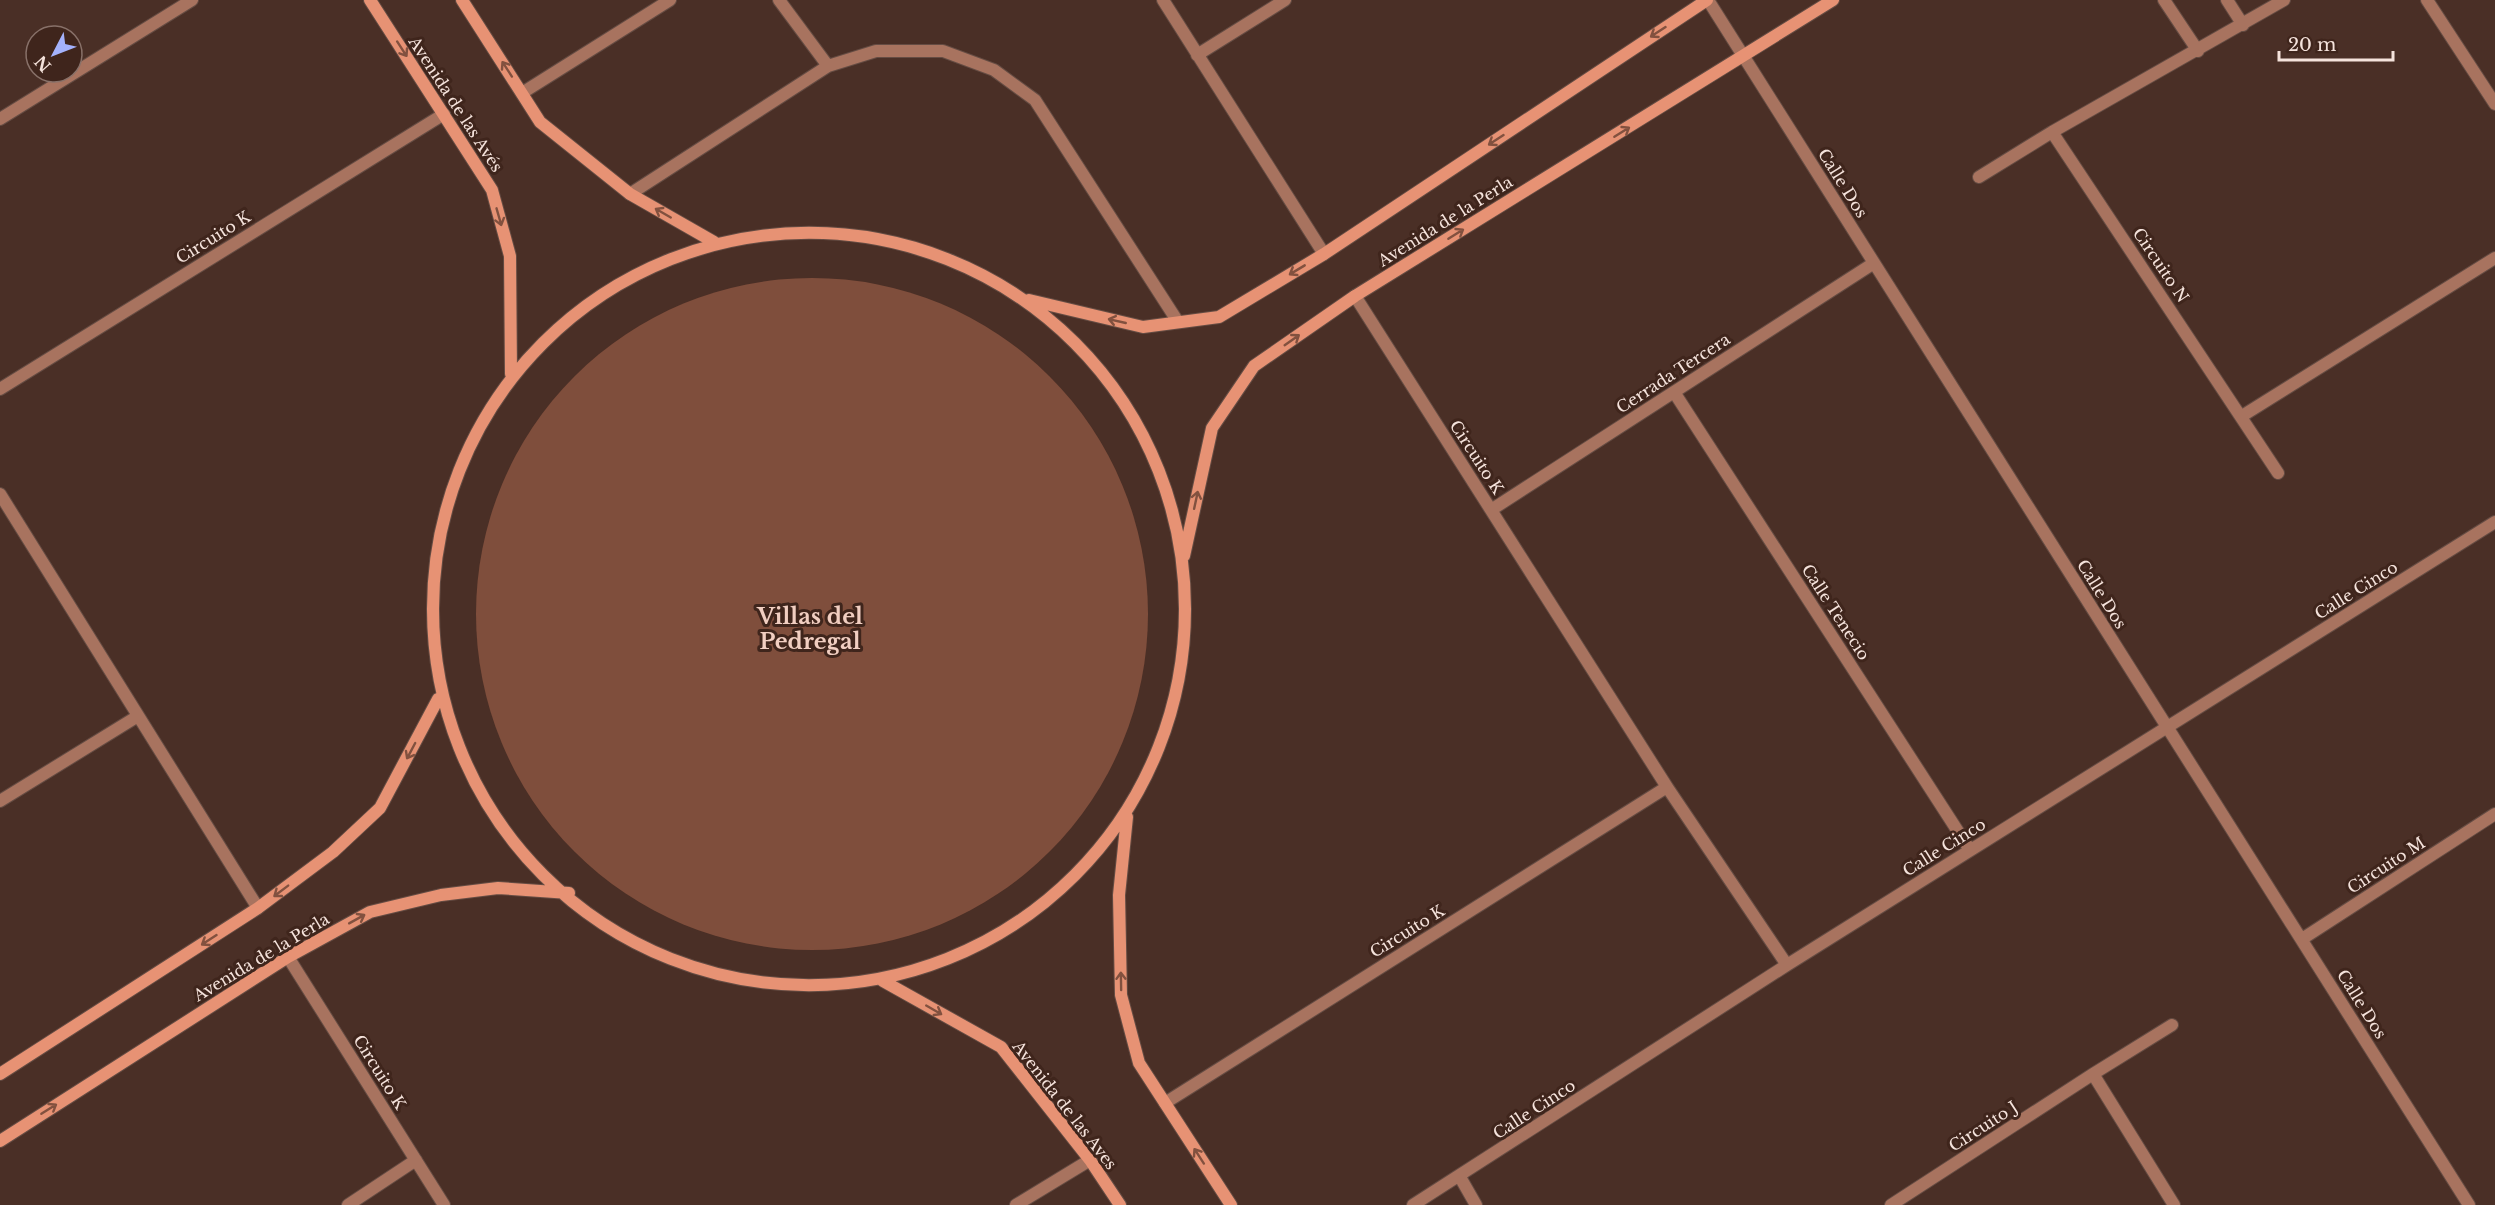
<svg xmlns="http://www.w3.org/2000/svg" width="2495" height="1205" font-family="'Libre Baskerville',serif">
	<rect width="100%" height="100%" fill="#4a2f26"/>
	<path fill="#7f4e3c" d="M476 614a336 336 0 1 1 672 0a336 336 0 1 1-672 0Z"/>
	<g fill="none" stroke-linecap="round" stroke-linejoin="round">
		<g stroke="#654c43" stroke-width="14">
			<path id="street" d="M 779,0 L 828,66
				M 1163,0 L 1324,254
				M 1708,0 L 2469,1205
				M 2164,0 L 2198,51
				M 2227,0 L 2243,25
				M 2427,0 L 2495,104
				M 1197,55 L 1285,0
				M 522,93 L 670,0
				M 0,119 L 192,0
				M 2052,132 L 2278,473
				M 1979,177 L 2052,132 L 2284,0
				M 630,194 L 828,66 L 876,51 L 943,51 L 994,70 L 1035,100 L 1178,322
				M 1355,296 L 1667,787 L 1787,965
				M 0,389 L 444,114
				M 1674,392 L 1970,850
				M 2242,416 L 2495,258
				M 0,494 L 258,908
				M 1491,510 L 1874,263
				M 0,801 L 138,716
				M 2302,939 L 2495,814
				M 288,957 L 444,1205
				M 2093,1074 L 2174,1205
				M 1165,1103 L 1667,787
				M 1460,1177 L 1476,1205
				M 348,1205 L 416,1160
				M 1016,1205 L 1090,1160
				M 1413,1205 L 1787,965 L 2495,522
				M 1891,1205 L 2093,1074 L 2172,1025"/>
		</g>
		<g stroke="#654c43" stroke-width="14">
			<path id="secondary" d="M 370,0 L 492,190 L 510,256 L 511,374
				M 462,0 L 540,122 L 630,194 L 714,242
				M433 609a376 376 0 1 1 752 0a376 376 0 1 1-752 0Z
				M 1029,300 L 1143,327 L 1219,317 L 1324,254 L 1707,0
				M 1184,556 L 1212,428 L 1254,366 L 1355,296 L 1833,0
				M 1127,817 L 1119,895 L 1121,995 L 1139,1063 L 1231,1205
				M 883,981 L 1001,1047 L 1090,1160 L 1120,1205
				M 0,1074 L 258,908 L 333,852 L 380,808 L 438,699
				M 0,1141 L 288,957 L 370,912 L 441,895 L 498,888 L 569,893"/>
		</g>
		<use href="#street" stroke="#a8735f" stroke-width="12"/>
		<use href="#secondary" stroke="#e79274" stroke-width="12"/>
	</g>
	<defs><path id="oneway-shaft" d="M-6 0H5M1.5-3L5.5 0L1.5 3" fill="none" stroke-width="1.6" stroke-linecap="round" stroke-linejoin="round" transform="scale(1.5)"/></defs>
	<g stroke="#82513f">
		<use href="#oneway-shaft" transform="translate(1658 32) rotate(147)"/>
		<use href="#oneway-shaft" transform="translate(402 49) rotate(57)"/>
		<use href="#oneway-shaft" transform="translate(507 69) rotate(-123)"/>
		<use href="#oneway-shaft" transform="translate(1622 132) rotate(-32)"/>
		<use href="#oneway-shaft" transform="translate(1496 140) rotate(147)"/>
		<use href="#oneway-shaft" transform="translate(663 213) rotate(-150)"/>
		<use href="#oneway-shaft" transform="translate(499 217) rotate(74)"/>
		<use href="#oneway-shaft" transform="translate(1456 234) rotate(-32)"/>
		<use href="#oneway-shaft" transform="translate(1297 270) rotate(149)"/>
		<use href="#oneway-shaft" transform="translate(1117 321) rotate(-167)"/>
		<use href="#oneway-shaft" transform="translate(1292 340) rotate(-35)"/>
		<use href="#oneway-shaft" transform="translate(1196 500) rotate(-78)"/>
		<use href="#oneway-shaft" transform="translate(411 751) rotate(118)"/>
		<use href="#oneway-shaft" transform="translate(281 891) rotate(143)"/>
		<use href="#oneway-shaft" transform="translate(357 919) rotate(-29)"/>
		<use href="#oneway-shaft" transform="translate(209 940) rotate(147)"/>
		<use href="#oneway-shaft" transform="translate(1121 981) rotate(-91)"/>
		<use href="#oneway-shaft" transform="translate(934 1010) rotate(30)"/>
		<use href="#oneway-shaft" transform="translate(49 1109) rotate(-32)"/>
		<use href="#oneway-shaft" transform="translate(1199 1156) rotate(-123)"/>
	</g>
	<g text-anchor="middle" stroke-width="6" stroke-linejoin="round" paint-order="stroke">
		<g font-size="16" fill="#f5e3dc" stroke="#3f251c">
			<text transform="translate(456 104) rotate(57)" y="6">Avenida de las Avés</text>
			<text transform="translate(1843 183) rotate(58)" y="6">Calle Dos</text>
			<text transform="translate(1445 221) rotate(-32)" y="6">Avenida de la Perla</text>
			<text transform="translate(213 237) rotate(-32)" y="6">Circuito K</text>
			<text transform="translate(2161 265) rotate(56)" y="6">Circuito N</text>
			<text transform="translate(1673 373) rotate(-33)" y="6">Cerrada Tercera</text>
			<text transform="translate(1477 457) rotate(57)" y="6">Circuito K</text>
			<text transform="translate(2356 590) rotate(-32)" y="6">Calle Cinco</text>
			<text transform="translate(2102 594) rotate(58)" y="6">Calle Dos</text>
			<text transform="translate(1836 612) rotate(57)" y="6">Calle Tenecio</text>
			<text transform="translate(1944 847) rotate(-32)" y="6">Calle Cinco</text>
			<text transform="translate(2386 865) rotate(-33)" y="6">Circuito M</text>
			<text transform="translate(1407 931) rotate(-32)" y="6">Circuito K</text>
			<text transform="translate(261 957) rotate(-31)" y="6">Avenida de la Perla</text>
			<text transform="translate(2362 1004) rotate(58)" y="6">Calle Dos</text>
			<text transform="translate(380 1072) rotate(58)" y="6">Circuito K</text>
			<text transform="translate(1065 1105) rotate(52)" y="6">Avenida de las Aves</text>
			<text transform="translate(1534 1109) rotate(-33)" y="6">Calle Cinco</text>
			<text transform="translate(1983 1126) rotate(-33)" y="6">Circuito J</text>
		</g>
		<g font-size="22" font-weight="bold" fill="#f1cec1" stroke="#3f251c">
			<text x="810" y="624">Villas del<tspan x="810" dy="25">Pedregal</tspan></text>
		</g>
	</g>
	<g transform="translate(54 54) rotate(228)"><circle r="28" fill="#3f251c" stroke="#887169" stroke-width="1.5"/>
	<path d="M0-4.5L10 22L0 15L-10 22Z" fill="#a4b2fc"/>
	<text y="-9" font-size="16" font-weight="bold" text-anchor="middle" fill="#f5e3dc">N</text>
	</g>
	<path d="M2279 51v9h114v-9" fill="none" stroke="#f5e3dc" stroke-width="3"/>
	<text x="2288" y="51" font-size="18" fill="#f5e3dc" stroke="#3f251c" stroke-width="4.5" paint-order="stroke">20 m</text>
</svg>
